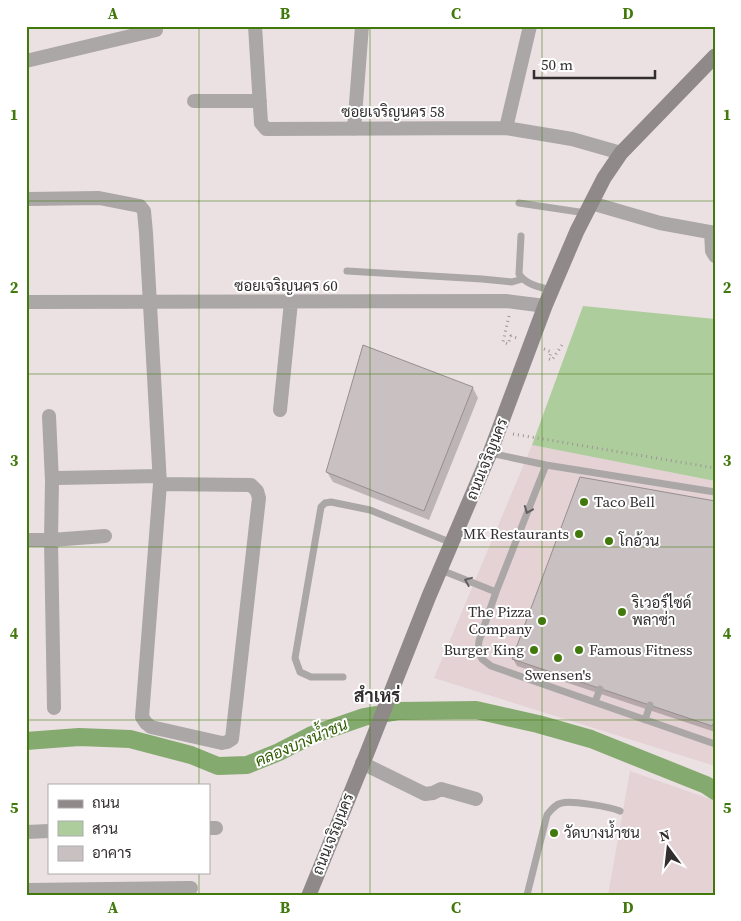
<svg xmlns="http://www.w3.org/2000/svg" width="741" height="921" font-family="'Source Serif 4',Sarabun,serif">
	<rect width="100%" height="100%" fill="#ebe1e3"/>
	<path fill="#e4d2d5" d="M 532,445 L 715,481 L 715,766 L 434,678 Z
		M 630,771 L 710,799 L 715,798 L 715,895 L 608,895 Z"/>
	<path fill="#aecd9c" d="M 583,306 L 715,319 L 715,481 L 532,445 Z"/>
	<path fill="#0003" d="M 364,346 L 473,388 L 478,398 L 429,520 L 333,482 L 327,472 Z
		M 715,502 L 715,732 L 517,666 L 513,659 Z"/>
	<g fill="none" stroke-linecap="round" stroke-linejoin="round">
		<path stroke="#85aa6f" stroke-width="18" d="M 26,741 L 79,737 L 130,739 L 191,755 L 218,766 L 247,765 L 279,752 L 312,735 L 364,717 L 399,711 L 476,710 L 538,724 L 591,739 L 706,785 L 715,791"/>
	</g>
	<path fill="#c9c0c2" stroke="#978e90" d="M 363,345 L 473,387 L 424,511 L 326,472 Z
		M 580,477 L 715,501 L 715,720 L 712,726 L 512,659 Z"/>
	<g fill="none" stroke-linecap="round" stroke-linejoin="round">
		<path stroke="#9d9597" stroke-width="3" stroke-dasharray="1 4" stroke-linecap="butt" d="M 509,316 L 503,342 L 508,344 L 511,336 L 517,338
			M 544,349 L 551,352 L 549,359 L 552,360 L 564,342
			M 513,434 L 715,468"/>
		<path stroke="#aba7a7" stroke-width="7" d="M 519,203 L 586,213
			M 521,236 L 519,274 C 526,285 540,287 551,290
			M 347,271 L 482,279 L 512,282 L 522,279
			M 490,453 L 546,465 L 715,492
			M 546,465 L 496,592 L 479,641 L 478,651 L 482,659 L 491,666 L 715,744
			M 441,570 L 496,592
			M 343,677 L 311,677 L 300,672 L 295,658 L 321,507 L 325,503 L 331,502 L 370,510 L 452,543
			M 595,702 L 600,689
			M 645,720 L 650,705
			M 527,895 L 547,815 C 551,810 555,804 562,803 C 570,800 611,807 620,811"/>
		<path stroke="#aba7a7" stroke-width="14" d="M 255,26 L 261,123 L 266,129 L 506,128 L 572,139 L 621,153
			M 26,61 L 156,30
			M 194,101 L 260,101
			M 506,128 L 530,26
			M 354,129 L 362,26
			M 26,199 L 99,198 L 140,206 L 144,211 L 146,233 L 160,484 L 142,717 L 146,723 L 151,727 L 222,743 L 227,742 L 232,739 L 259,498 L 257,491 L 251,485 L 160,484
			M 591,203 L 660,223 L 715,233
			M 711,232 L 712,251 L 715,256
			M 26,302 L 506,301 L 545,306
			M 280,410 L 291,302
			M 49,416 L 52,481 L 51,540 L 54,708
			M 52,481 L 57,478 L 159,476
			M 26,540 L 51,540 L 105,536
			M 362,763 L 425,794 L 433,793 L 441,789 L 476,799
			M 209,828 L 216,828
			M 26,832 L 49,831
			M 26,890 L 191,888"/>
		<path stroke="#8f898a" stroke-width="15" d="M 309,895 L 367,753 L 429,596 L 490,453 L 545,306 L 577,231 L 604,178 L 621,153 L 715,56"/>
	</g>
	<defs><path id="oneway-chevron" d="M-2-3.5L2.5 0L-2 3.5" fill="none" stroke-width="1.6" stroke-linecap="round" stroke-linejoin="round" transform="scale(1.25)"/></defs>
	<g stroke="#625e5f">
		<use href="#oneway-chevron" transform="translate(528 510) rotate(112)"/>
		<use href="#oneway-chevron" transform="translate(468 581) rotate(-158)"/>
	</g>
	<path fill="none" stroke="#42790c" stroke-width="1" stroke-opacity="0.55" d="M 199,26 L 199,785M 370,26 L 370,895M 542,26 L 542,895M 26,201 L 715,201M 26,374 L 715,374M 26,547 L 715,547M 26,720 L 715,720M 199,872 L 199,895"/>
	<g fill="#42790c" stroke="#fff" stroke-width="2">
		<circle cx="584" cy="502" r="5"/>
		<circle cx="579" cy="534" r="5"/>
		<circle cx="609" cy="541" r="5"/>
		<circle cx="622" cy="612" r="5"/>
		<circle cx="542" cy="621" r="5"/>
		<circle cx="534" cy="650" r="5"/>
		<circle cx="579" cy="650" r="5"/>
		<circle cx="558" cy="658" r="5"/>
		<circle cx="554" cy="833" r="5"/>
	</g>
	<g text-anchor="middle" stroke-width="4" stroke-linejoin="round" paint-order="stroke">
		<g font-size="15" fill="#322e2f" stroke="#fff">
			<text x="393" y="117">ซอยเจริญนคร 58</text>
			<text x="286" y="291">ซอยเจริญนคร 60</text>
			<text transform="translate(487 459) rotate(-68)" y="5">ถนนเจริญนคร</text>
			<text transform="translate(333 834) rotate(-68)" y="5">ถนนเจริญนคร</text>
		</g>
		<g font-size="15" fill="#322e2f" stroke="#fff" text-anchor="start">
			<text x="594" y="507">Taco Bell</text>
			<text x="569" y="539" text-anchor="end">MK Restaurants</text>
			<text x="619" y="546">โกอ้วน</text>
			<text x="632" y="608">ริเวอร์ไซด์<tspan x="632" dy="17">พลาซ่า</tspan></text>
			<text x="532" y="617" text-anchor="end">The Pizza<tspan x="532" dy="17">Company</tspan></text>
			<text x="524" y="655" text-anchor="end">Burger King</text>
			<text x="589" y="655">Famous Fitness</text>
			<text x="558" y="680" text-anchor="middle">Swensen's</text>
			<text x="564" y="838">วัดบางน้ำชน</text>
		</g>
		<g font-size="16" font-style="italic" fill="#2f5b01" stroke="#fff">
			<text transform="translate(301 742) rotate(-23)" y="6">คลองบางน้ำชน</text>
		</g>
		<g font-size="18" font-weight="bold" fill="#322e2f" stroke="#fff">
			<text x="377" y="702">สำเหร่</text>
		</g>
	</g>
	<rect width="741" height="921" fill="none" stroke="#ffffff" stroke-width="55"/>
	<rect x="48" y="784" width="162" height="90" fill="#ffffff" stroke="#adabac"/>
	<rect x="58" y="800" width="25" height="8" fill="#8f898a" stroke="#adabac"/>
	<text x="92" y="808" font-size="15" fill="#322e2f">ถนน</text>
	<rect x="58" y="821" width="25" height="15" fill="#aecd9c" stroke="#adabac"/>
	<text x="92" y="834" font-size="15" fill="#322e2f">สวน</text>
	<rect x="58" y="846" width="25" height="15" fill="#c9c0c2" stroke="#adabac"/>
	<text x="92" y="858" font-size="15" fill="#322e2f">อาคาร</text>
	<g transform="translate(668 848) rotate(345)" stroke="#ffffff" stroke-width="4" paint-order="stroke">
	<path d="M0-4L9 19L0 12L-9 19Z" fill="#322e2f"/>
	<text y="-8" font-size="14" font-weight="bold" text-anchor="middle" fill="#322e2f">N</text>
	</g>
	<path d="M534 70v8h121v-8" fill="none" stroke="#322e2f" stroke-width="2.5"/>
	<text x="541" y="70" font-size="15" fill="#322e2f" stroke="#ffffff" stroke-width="4" paint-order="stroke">50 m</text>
	<rect x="28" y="28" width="686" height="866" fill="none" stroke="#42790c" stroke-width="2"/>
	<g font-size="16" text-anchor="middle" font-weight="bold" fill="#42790c">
		<text x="113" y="19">A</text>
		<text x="285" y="19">B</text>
		<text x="456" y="19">C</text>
		<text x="628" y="19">D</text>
		<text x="14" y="120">1</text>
		<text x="727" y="120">1</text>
		<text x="14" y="293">2</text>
		<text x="727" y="293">2</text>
		<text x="14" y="466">3</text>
		<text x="727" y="466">3</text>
		<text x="14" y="639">4</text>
		<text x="727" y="639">4</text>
		<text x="14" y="813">5</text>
		<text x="727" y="813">5</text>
		<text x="113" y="913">A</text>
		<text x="285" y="913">B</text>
		<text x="456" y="913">C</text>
		<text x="628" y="913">D</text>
	</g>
</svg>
